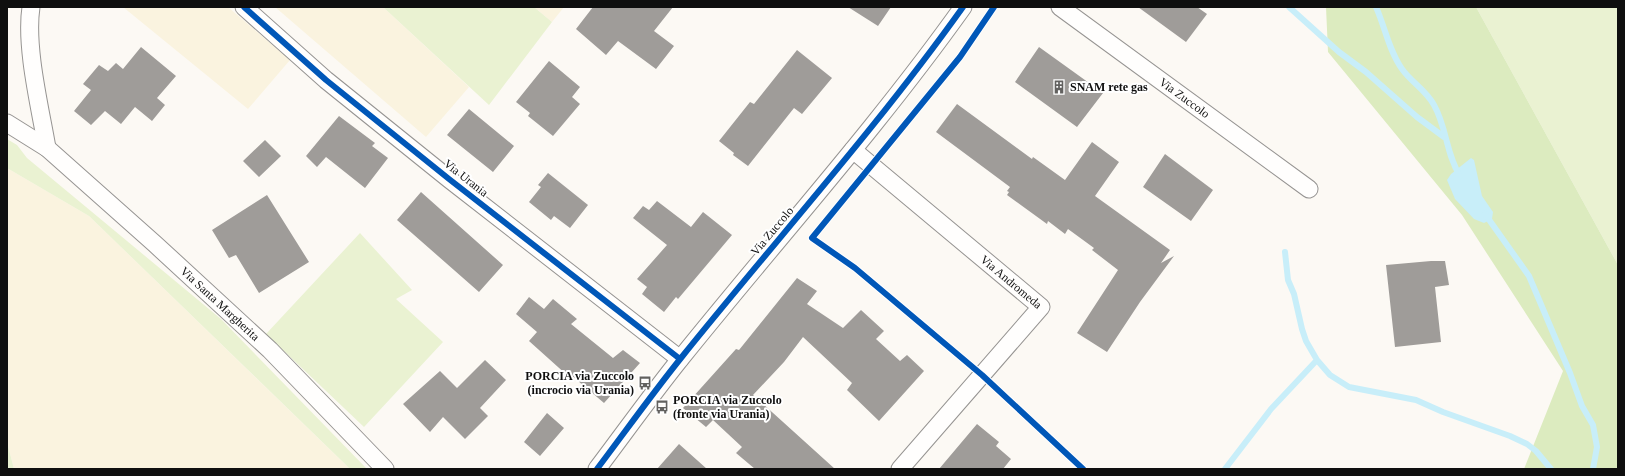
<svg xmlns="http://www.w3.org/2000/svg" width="1625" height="476" font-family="Georgia,serif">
	<rect width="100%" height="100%" fill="#fcf9f4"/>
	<path fill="#faf3df" d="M 123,7 L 228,7 L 290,60 L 248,109 Z
		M 275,7 L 383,7 L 469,87 L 426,137 Z
		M 534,7 L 564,7 L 552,22 Z
		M 7,168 L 89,216 L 350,469 L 14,469 L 7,442 Z"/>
	<path fill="#eaf2d2" d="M 383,7 L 534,7 L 552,22 L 489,105 Z
		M 1476,7 L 1618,7 L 1618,265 Z
		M 7,139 L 17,145 L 27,158 L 221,319 L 367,469 L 350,469 L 346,465 L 89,216 L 7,168 Z
		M 360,233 L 412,290 L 396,299 L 443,342 L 364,427 L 266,334 Z
		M 7,442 L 14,469 L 7,469 Z"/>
	<path fill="#dcebbf" d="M 1326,7 L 1476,7 L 1618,265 L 1618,469 L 1524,469 L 1563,371 L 1462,215 L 1328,52 Z"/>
	<path fill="#c8eef9" d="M 1471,158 L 1474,160 L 1482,196 L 1493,212 L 1492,219 L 1484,223 L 1474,219 L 1455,199 L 1447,180 L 1451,174 Z"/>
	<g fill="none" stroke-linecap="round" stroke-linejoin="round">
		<path stroke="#c8eef9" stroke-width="6" d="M 1289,7 L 1339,52 L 1366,72 L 1417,117 L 1444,137
			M 1376,7 C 1385,27 1389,51 1402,69 C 1411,82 1426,90 1434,105 C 1447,128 1446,154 1460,176
			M 1485,214 L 1529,276 L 1570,373 L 1582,406 L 1593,425 L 1597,447 L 1593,469
			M 1285,252 L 1288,280 L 1294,294 L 1302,329 L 1306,341 L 1317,360 L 1330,375 L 1349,387 L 1416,400 L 1443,412 L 1510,436 L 1527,444 L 1536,451 L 1551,469
			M 1225,469 L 1271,409 L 1317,360"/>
	</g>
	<path fill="#9f9c99" d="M 593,7 L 673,7 L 654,31 L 674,46 L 656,69 L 618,41 L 606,55 L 576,29 Z
		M 848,7 L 891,7 L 878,26 Z
		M 1138,7 L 1197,7 L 1207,14 L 1186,42 Z
		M 141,47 L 176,76 L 157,98 L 165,105 L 152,121 L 135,107 L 121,124 L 105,111 L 91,125 L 74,111 L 91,90 L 83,84 L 99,65 L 108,71 L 116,63 L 123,69 Z
		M 1039,47 L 1103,93 L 1077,127 L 1015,82 Z
		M 797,50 L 832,78 L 802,114 L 794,108 L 748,166 L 733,155 L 734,153 L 719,141 L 750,102 L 754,104 Z
		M 549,61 L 580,87 L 572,97 L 580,104 L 553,136 L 528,116 L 530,113 L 516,102 Z
		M 957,104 L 1032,159 L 1033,157 L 1065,180 L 1092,142 L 1119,162 L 1095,196 L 1170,250 L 1161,263 L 1174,256 L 1140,302 L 1107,352 L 1077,333 L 1118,270 L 1092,250 L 1094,248 L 1068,229 L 1065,234 L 1048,221 L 1047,224 L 1007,195 L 1009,192 L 1007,191 L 1010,187 L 936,132 Z
		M 469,109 L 514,146 L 493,172 L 447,135 Z
		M 339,116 L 375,143 L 372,146 L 388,158 L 365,188 L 326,157 L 317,167 L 306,156 Z
		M 265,140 L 281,156 L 259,177 L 243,161 Z
		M 1165,154 L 1213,190 L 1191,221 L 1143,187 Z
		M 548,173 L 588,205 L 570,228 L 554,216 L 551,220 L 529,202 L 541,187 L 538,185 Z
		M 421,192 L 503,265 L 479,292 L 397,220 Z
		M 267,195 L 309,262 L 259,293 L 236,255 L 229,258 L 212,230 Z
		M 657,201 L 691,227 L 703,212 L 732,235 L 678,299 L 676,297 L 664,312 L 642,294 L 647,287 L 637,279 L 667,245 L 633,218 L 643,206 L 649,210 Z
		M 1431,261 L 1445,261 L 1449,285 L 1435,287 L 1441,342 L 1395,347 L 1386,265 Z
		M 797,278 L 817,291 L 807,304 L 843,328 L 861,310 L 884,331 L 876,339 L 900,361 L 907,355 L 924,371 L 879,421 L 847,390 L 852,383 L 803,337 L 784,362 L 753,395 L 835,469 L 755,469 L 736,453 L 742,447 L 713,420 L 706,427 L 683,408 L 736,349 L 739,350 Z
		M 529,297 L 544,309 L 553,299 L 577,319 L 571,324 L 613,358 L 623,350 L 640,363 L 604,403 L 571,375 L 568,376 L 529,341 L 537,332 L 516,314 Z
		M 485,360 L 506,380 L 480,408 L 488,416 L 465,439 L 443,417 L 430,432 L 403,404 L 440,371 L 457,388 Z
		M 547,413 L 564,428 L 540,456 L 524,442 Z
		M 977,424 L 999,442 L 996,446 L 1011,459 L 1003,469 L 939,469 Z
		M 679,444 L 707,469 L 657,469 Z"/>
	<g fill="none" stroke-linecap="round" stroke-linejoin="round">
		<g stroke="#969492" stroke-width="19">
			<g id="minor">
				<path d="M 31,7 C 25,47 40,107 47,148"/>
				<path d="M 244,7 L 326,80 L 449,179 L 680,359"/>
				<path id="s1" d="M 1060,7 L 1309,189"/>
				<path id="s2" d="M 7,123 L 47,148 L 155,244 L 270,350 L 385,469"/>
				<path id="s3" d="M 853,150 L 1041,307 L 900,469"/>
				<path d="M 597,469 C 625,432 652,394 681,358 C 775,241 876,129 963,7"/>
			</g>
		</g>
		<use href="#minor" stroke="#fffefd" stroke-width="17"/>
		<g stroke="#fff" stroke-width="8">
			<path id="cycleway" d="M 244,7 L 326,80 L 449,179 L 680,359
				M 994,7 L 960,57 L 812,238 L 855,268 L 982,375 L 1083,469
				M 597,469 C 625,432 652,394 681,358 C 775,241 876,129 963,7"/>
		</g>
		<use href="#cycleway" stroke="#0057b8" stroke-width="6"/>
	</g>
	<defs>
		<g id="building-bare" transform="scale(1.08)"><path d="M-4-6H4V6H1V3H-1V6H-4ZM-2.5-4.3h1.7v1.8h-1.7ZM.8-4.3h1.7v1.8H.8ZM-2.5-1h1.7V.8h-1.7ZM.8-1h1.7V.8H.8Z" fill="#62615f" stroke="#fff" stroke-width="2.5" paint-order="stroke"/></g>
		<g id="bus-bare" transform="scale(1.08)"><path d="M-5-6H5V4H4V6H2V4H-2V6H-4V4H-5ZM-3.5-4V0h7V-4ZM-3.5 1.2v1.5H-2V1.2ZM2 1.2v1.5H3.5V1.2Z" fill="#62615f" stroke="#fff" stroke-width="2.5" paint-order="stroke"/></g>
	</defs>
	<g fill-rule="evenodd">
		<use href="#building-bare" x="1059" y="87"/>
		<use href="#bus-bare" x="645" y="383"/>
		<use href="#bus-bare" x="662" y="407"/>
	</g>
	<g text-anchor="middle" stroke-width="4" stroke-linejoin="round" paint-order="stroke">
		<g font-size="12" font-weight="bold" fill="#0f0f0f" stroke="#fff" text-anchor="start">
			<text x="1070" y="91">SNAM rete gas</text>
			<text x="634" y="380" text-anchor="end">PORCIA via Zuccolo<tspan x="634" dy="14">(incrocio via Urania)</tspan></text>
			<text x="673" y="404">PORCIA via Zuccolo<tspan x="673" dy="14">(fronte via Urania)</tspan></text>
		</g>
		<g font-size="12" fill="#0f0f0f" stroke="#fff">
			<text dy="4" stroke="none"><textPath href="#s1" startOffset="154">Via Zuccolo</textPath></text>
			<text transform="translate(466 178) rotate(38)" y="4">Via Urania</text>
			<text transform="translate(772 231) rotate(-50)" y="4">Via Zuccolo</text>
			<text dy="4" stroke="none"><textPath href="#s3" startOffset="206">Via Andromeda</textPath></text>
			<text dy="4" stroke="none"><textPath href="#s2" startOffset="280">Via Santa Margherita</textPath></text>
		</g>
	</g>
	<rect width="1625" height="476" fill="none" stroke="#0f0f0f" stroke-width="16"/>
</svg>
